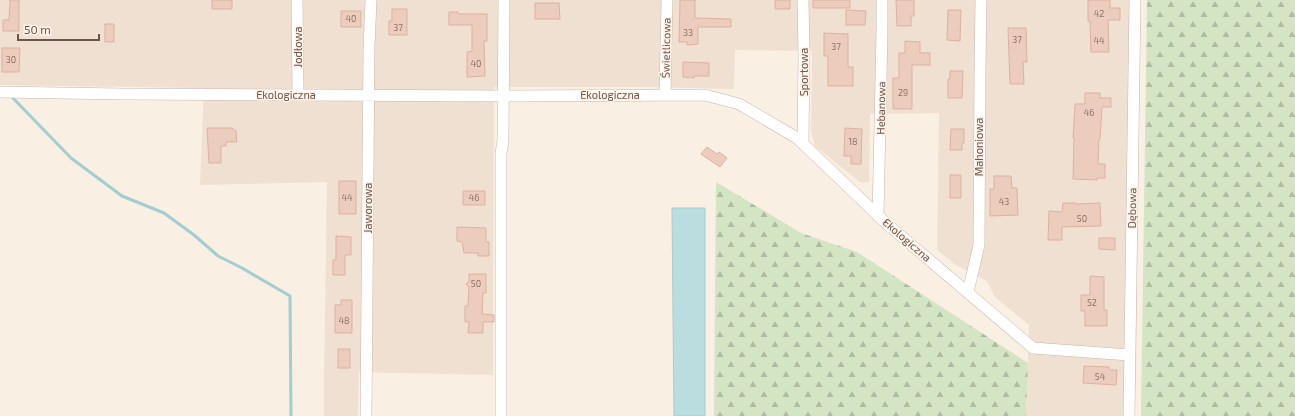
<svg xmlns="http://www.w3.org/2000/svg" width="1295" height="416" font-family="'Exo 2',sans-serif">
	<defs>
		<pattern id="forest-firs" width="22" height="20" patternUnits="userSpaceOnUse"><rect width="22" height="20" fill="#d4e5c3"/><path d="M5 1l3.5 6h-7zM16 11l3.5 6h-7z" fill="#b0bca1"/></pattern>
	</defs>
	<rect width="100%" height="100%" fill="#f9efe3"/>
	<path fill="#f0e0d2" d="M 0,0 L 1140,0 L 1136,379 L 1133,416 L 1026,416 L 1029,325 L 994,296 L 987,281 L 956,265 L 937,250 L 939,113 L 870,114 L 869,182 L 861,183 L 815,146 L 811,131 L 812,51 L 735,50 L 734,89 L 646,87 L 494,87 L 493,375 L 359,372 L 358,416 L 324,416 L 324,377 L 327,182 L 200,185 L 204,88 L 0,85 Z"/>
	<path fill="url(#forest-firs)" d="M 1147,0 L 1295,0 L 1295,416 L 1141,416 Z
		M 716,182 L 801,233 L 857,252 L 1028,363 L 1026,416 L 714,416 Z"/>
	<path fill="#badee0" stroke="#a1ced1" d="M 672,208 L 705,208 L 705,416 L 674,416 Z"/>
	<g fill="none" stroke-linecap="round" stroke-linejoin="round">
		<path stroke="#a1ced1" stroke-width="3" d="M 10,95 L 71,158 L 122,196 L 164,213 L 194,235 L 218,256 L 242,268 L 290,296 L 291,416"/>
	</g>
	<path fill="#ecccbd" stroke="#ddb19f" d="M 10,0 L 19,0 L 19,31 L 3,31 L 3,20 L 9,20 Z
		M 212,0 L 232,0 L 232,9 L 212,9 Z
		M 680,0 L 695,0 L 695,18 L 731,19 L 731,27 L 698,27 L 698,44 L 687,45 L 687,42 L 679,42 Z
		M 775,0 L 790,0 L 790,9 L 775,9 Z
		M 813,0 L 850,0 L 850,8 L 813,8 Z
		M 896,0 L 914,0 L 914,16 L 911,16 L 911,26 L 897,26 Z
		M 1088,0 L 1110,0 L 1110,8 L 1120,8 L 1120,20 L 1108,20 L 1109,52 L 1091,52 L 1090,21 L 1088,21 Z
		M 535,3 L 559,3 L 560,19 L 535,19 Z
		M 392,9 L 407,9 L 407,35 L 389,35 L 389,21 L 392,21 Z
		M 846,10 L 866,11 L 865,25 L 846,25 Z
		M 948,10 L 961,10 L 960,41 L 947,40 Z
		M 341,11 L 361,11 L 361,27 L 341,27 Z
		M 449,12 L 458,12 L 458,14 L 487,14 L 487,41 L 484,41 L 485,76 L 467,77 L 467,52 L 472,51 L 472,25 L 449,25 Z
		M 105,24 L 114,24 L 114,42 L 105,42 Z
		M 1008,28 L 1026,28 L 1027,62 L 1023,62 L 1024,84 L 1010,84 Z
		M 824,33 L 848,34 L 848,67 L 853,67 L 853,86 L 828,86 L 828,56 L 824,56 Z
		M 905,41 L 920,42 L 920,53 L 930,53 L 930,65 L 912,65 L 912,109 L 893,109 L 893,78 L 899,78 L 899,53 L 905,53 Z
		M 2,48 L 20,48 L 19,72 L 2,72 Z
		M 683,62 L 709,63 L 709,76 L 694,76 L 694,78 L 683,77 Z
		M 950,71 L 963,71 L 962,98 L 948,98 L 948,79 L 950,79 Z
		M 1085,93 L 1100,93 L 1100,98 L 1111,98 L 1111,107 L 1102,107 L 1100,139 L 1099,139 L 1098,164 L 1105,164 L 1105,178 L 1097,178 L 1097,180 L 1073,179 L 1074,138 L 1073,138 L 1075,104 L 1085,104 Z
		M 207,128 L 232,128 L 236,131 L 237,142 L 226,142 L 226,146 L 221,146 L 221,163 L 209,163 Z
		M 845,128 L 862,129 L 861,164 L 851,164 L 851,156 L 844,156 Z
		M 951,129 L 964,129 L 964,143 L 962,143 L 962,150 L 950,150 Z
		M 707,147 L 717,154 L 719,152 L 727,158 L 720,167 L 701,154 Z
		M 950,175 L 961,175 L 961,198 L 950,198 Z
		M 994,176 L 1011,176 L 1012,188 L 1017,188 L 1018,215 L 990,216 L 990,189 L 994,189 Z
		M 339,181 L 356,181 L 356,214 L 339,214 Z
		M 463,191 L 485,191 L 485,205 L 463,205 Z
		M 1063,203 L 1076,203 L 1076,204 L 1100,203 L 1101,226 L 1062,227 L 1062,240 L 1048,240 L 1049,211 L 1062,212 Z
		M 457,227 L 486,228 L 486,242 L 489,242 L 489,256 L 478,256 L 478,253 L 464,253 L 462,242 L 457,241 Z
		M 336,236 L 351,237 L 351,255 L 345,255 L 345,275 L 333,275 L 333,260 L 336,260 Z
		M 1099,238 L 1115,238 L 1115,250 L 1099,249 Z
		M 469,274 L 486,274 L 486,293 L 483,293 L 482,314 L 494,315 L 494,322 L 483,322 L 483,333 L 468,333 L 469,322 L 465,322 L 465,306 L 468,306 L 469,287 L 466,284 L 469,281 Z
		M 1090,276 L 1104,277 L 1104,310 L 1107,310 L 1107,326 L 1085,326 L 1085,311 L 1081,311 L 1081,295 L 1090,295 Z
		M 341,300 L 352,300 L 352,333 L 335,333 L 335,305 L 341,305 Z
		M 338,349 L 350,349 L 350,368 L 338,368 Z
		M 1084,366 L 1109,367 L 1109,370 L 1117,370 L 1116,385 L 1083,383 Z"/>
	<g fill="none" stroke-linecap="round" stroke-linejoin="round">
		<g stroke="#c9b6ab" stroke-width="12">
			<path id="minor" d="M 297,0 L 298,95
				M 803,0 L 804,54 L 803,144
				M 0,92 L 121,94 L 503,96 L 705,95 L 739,104 L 797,138 L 887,224 L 1033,348 L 1129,355
				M 665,95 L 667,0
				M 878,216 L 882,32 L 882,0
				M 968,292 L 979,245 L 980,70 L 981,0
				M 366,416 L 369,46 L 371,0
				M 501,416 L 501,153 L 503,141 L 504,0
				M 1129,416 L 1135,0"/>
		</g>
		<use href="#minor" stroke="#fff" stroke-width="11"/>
	</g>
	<g text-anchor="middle" stroke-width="3" stroke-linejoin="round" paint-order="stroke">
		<g font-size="9" fill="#8e7368">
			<text x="1099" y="17">42</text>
			<text x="351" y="22">40</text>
			<text x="398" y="31">37</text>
			<text x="688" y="36">33</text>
			<text x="1017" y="43">37</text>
			<text x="1099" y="44">44</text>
			<text x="836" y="50">37</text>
			<text x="11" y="63">30</text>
			<text x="476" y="67">40</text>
			<text x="903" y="96">29</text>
			<text x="1089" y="116">46</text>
			<text x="853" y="145">18</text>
			<text x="347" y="201">44</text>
			<text x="474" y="201">46</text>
			<text x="1004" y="205">43</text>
			<text x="1082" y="222">50</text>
			<text x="476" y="287">50</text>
			<text x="1092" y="306">52</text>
			<text x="344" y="324">48</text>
			<text x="1100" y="380">54</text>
		</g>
		<g font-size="11" fill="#6e554c" stroke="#fdf3e8">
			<text transform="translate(298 47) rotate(-90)" y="4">Jodłowa</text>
			<text transform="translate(666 48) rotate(-89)" y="4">Świetlicowa</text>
			<text transform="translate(804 72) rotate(-90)" y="4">Sportowa</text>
			<text x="286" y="99">Ekologiczna</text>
			<text x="610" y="99">Ekologiczna</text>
			<text transform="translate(881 108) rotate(-89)" y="4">Hebanowa</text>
			<text transform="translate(979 147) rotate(-90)" y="4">Mahoniowa</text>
			<text transform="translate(368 208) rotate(-90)" y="4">Jaworowa</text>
			<text transform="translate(1132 208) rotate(-89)" y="4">Dębowa</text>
			<text transform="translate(907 240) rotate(41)" y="4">Ekologiczna</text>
		</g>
	</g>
	<path d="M18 34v6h81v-6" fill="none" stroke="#6e554c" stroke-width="2"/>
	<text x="24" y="34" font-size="12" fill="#6e554c" stroke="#fdf3e8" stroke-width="3" paint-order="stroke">50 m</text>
</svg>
